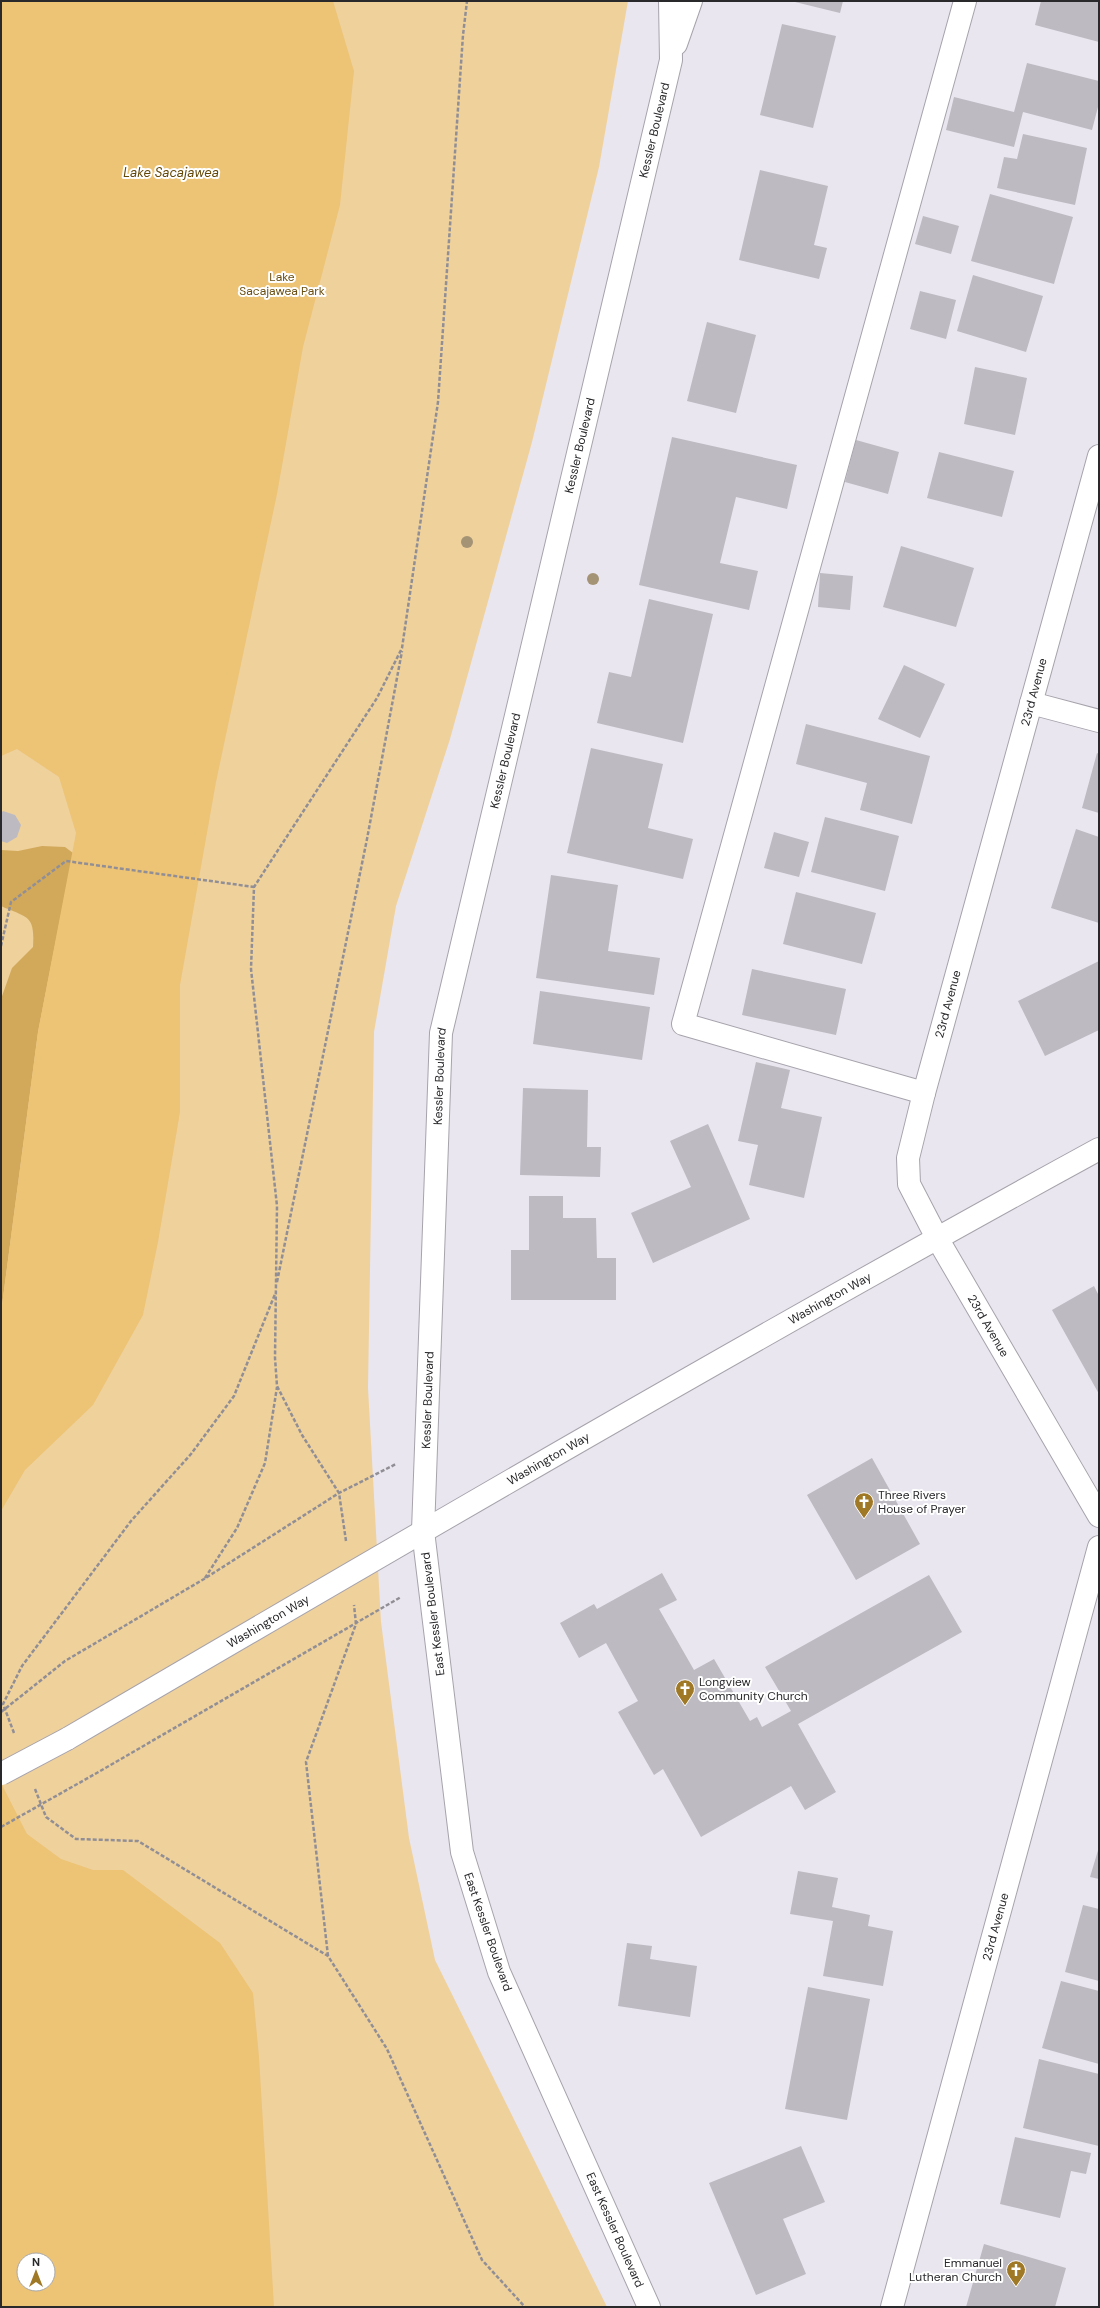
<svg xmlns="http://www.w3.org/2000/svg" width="1100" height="2308" font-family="'DM Sans',sans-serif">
	<rect width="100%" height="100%" fill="#e9e6ef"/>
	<path fill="#efd19c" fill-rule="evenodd" d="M 1,1 L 628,1 L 599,167 L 532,442 L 450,739 L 396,906 L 374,1032 L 368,1388 L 381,1622 L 409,1838 L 435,1960 L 607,2307 L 1,2307 ZM 24,2260 L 48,2260 L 48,2284 L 24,2284 Z"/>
	<path fill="#d2a95b" d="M 42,846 L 65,847 L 73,853 L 38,1032 L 1,1313 L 1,999 L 12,968 L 33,947 C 35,915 28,918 1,906 L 1,850 L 18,851 Z"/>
	<path fill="#edc375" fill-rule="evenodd" d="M 1,1 L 333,1 L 354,71 L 340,205 L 303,347 L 277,494 L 216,782 L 180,985 L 180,1112 L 158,1242 L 143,1315 L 93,1405 L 25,1470 L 1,1511 L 1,1313 L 38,1032 L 76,833 L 59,777 L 17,749 L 1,756 Z
		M 1,1783 L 27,1834 L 61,1859 L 93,1870 L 123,1870 L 220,1943 L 253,1993 L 259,2057 L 274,2307 L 1,2307 ZM 24,2260 L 48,2260 L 48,2284 L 24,2284 Z"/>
	<path fill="#bdbac2" d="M 791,1 L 843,1 L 840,13 Z
		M 1041,1 L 1099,1 L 1099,42 L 1035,25 Z
		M 782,24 L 836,36 L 813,128 L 760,115 Z
		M 1027,63 L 1099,81 L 1099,103 L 1092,130 L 1023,112 L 1014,147 L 946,130 L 954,97 L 1014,112 Z
		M 1023,134 L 1087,148 L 1075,205 L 997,188 L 1004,157 L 1017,159 Z
		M 760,170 L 828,186 L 814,245 L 827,248 L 819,279 L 739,260 Z
		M 990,194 L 1073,217 L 1054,284 L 971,261 Z
		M 923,216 L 959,226 L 951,254 L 915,244 Z
		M 973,275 L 1043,296 L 1026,352 L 957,331 Z
		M 920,291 L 956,300 L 946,339 L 910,329 Z
		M 707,322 L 756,335 L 736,413 L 687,401 Z
		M 975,367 L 1027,378 L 1015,435 L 964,424 Z
		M 672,437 L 797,465 L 787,509 L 736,497 L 720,563 L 758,571 L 749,610 L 639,585 Z
		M 856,440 L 899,452 L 888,494 L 845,482 Z
		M 939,452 L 1014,471 L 1002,517 L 927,498 Z
		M 901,546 L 974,568 L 956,627 L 883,607 Z
		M 820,573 L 853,576 L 850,610 L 818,607 Z
		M 649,599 L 713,614 L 683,743 L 597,723 L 609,672 L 631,677 Z
		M 904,665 L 945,684 L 920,738 L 878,719 Z
		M 806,724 L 930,756 L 912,824 L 860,810 L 867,783 L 796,764 Z
		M 591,748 L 663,764 L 648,828 L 693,839 L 683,879 L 567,853 Z
		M 1097,753 L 1099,754 L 1099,813 L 1082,808 Z
		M 3,811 L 15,815 L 21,825 L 17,837 L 7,843 L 1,841 L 1,813 Z
		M 825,817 L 899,836 L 885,891 L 811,872 Z
		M 1076,829 L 1099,837 L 1099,923 L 1051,908 Z
		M 774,832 L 809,842 L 799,877 L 764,868 Z
		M 551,875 L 618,885 L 608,951 L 660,958 L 654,995 L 536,978 Z
		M 796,892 L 876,913 L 862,964 L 783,944 Z
		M 1099,961 L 1099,1030 L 1045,1056 L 1018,1001 Z
		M 752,969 L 846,989 L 836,1035 L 742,1015 Z
		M 540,991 L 650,1007 L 642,1060 L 533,1044 Z
		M 756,1062 L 790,1070 L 781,1108 L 822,1117 L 804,1198 L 749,1185 L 758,1145 L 738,1141 Z
		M 523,1088 L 588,1090 L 587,1147 L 601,1147 L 600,1177 L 520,1175 Z
		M 708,1124 L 750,1219 L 653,1263 L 631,1213 L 691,1187 L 670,1141 Z
		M 529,1196 L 563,1196 L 563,1218 L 596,1218 L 597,1258 L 616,1258 L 616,1300 L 511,1300 L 511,1250 L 529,1250 Z
		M 1094,1286 L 1099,1296 L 1099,1394 L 1052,1310 Z
		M 872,1458 L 920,1544 L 856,1580 L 807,1495 Z
		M 662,1573 L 677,1600 L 659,1609 L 694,1670 L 714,1659 L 750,1721 L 757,1717 L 762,1727 L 791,1711 L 765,1667 L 929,1575 L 962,1632 L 798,1724 L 836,1792 L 805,1810 L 791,1786 L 701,1837 L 663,1769 L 654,1775 L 618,1712 L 638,1701 L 606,1643 L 579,1658 L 560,1623 L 594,1604 L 597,1609 Z
		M 1099,1847 L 1099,1879 L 1090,1877 Z
		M 798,1871 L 838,1878 L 832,1907 L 870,1915 L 868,1926 L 893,1931 L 883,1986 L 823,1976 L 833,1921 L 790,1914 Z
		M 1083,1905 L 1099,1909 L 1099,1981 L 1065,1972 Z
		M 627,1943 L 652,1946 L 650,1959 L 697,1966 L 690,2017 L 618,2006 Z
		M 1061,1981 L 1099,1991 L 1099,2064 L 1042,2048 Z
		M 808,1987 L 870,1999 L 847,2120 L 785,2109 Z
		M 1039,2059 L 1099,2074 L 1099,2146 L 1023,2128 Z
		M 1015,2137 L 1091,2153 L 1086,2174 L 1071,2171 L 1060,2218 L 1000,2204 Z
		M 801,2146 L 825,2202 L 783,2219 L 806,2274 L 756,2295 L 709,2183 Z
		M 984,2244 L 1066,2268 L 1055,2307 L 966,2307 Z"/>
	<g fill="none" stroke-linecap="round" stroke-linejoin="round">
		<g stroke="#a7a3ac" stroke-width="24">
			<g id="minor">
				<path d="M 676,44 L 691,1"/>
				<path id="s1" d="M 1099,456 L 924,1093 L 908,1158 L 909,1184 L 937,1238 L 1099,1516"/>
				<path d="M 1031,703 L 1099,721"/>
				<path d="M 924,1093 L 683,1024 L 965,1"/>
				<path id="s2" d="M 649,2307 L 499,1972 L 462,1852 L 423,1531 L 441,1033 L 671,60 L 670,1"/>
				<path id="s3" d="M 892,2307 L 1099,1547"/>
			</g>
		</g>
		<g stroke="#a7a3ac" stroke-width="24">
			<g id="major">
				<path id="s4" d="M 67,1739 C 409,1539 751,1339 1099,1149"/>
			</g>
		</g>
		<path stroke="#918f95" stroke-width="2.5" stroke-dasharray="4 2" stroke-linecap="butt" d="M 1,946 L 11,902 L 66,861 L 254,887
			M 277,1282 L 367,839 L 402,651
			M 346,1541 L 339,1493 L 302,1435 L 277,1386 L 275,1358 L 277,1206 L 251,969 L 254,887 L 377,698 L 402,648 L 438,402 L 463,35 L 467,1
			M 205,1578 L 237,1528 L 265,1463 L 277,1387
			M 20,1697 L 65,1661 L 204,1579 L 339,1493 L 396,1464
			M 14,1733 L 3,1704 L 22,1666 L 131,1521 L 191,1454 L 234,1396 L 275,1294
			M 95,1774 L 401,1597
			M 35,1789 L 46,1817 L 76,1839 L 138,1841 L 328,1956 L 387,2049 L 482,2260 L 525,2307
			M 328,1956 L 306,1762 L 356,1624 L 354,1605"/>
		<use href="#minor" stroke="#fff" stroke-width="22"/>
		<use href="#major" stroke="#fff" stroke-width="22"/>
		<g stroke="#a7a3ac" stroke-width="24" stroke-linecap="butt">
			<path id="major-bridge" d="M 1,1774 L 67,1739"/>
		</g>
		<path stroke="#918f95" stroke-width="2.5" stroke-dasharray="4 2" stroke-linecap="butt" d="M 1,1712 L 20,1697
			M 1,1827 L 95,1774"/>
		<use href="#major-bridge" stroke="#fff" stroke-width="22"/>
	</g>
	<g fill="#a49375">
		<circle cx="467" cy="542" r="6"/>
		<circle cx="593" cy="579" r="6"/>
	</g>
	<defs>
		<g id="church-pin" transform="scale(1)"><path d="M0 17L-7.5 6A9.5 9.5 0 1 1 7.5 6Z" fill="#a07927" stroke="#fff"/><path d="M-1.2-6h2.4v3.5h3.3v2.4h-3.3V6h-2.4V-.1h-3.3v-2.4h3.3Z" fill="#fff"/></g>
	</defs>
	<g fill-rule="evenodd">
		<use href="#church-pin" x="864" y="1502"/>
		<use href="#church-pin" x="685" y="1689"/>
		<use href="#church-pin" x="1016" y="2270"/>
	</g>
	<g text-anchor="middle" stroke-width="4" stroke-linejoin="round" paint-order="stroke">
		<g font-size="12" fill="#29282b" stroke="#fff">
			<text dy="4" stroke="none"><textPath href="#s2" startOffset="2242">Kessler Boulevard</textPath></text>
			<text dy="4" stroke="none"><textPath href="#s2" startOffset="1918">Kessler Boulevard</textPath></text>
			<text transform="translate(1034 692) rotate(-75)" y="4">23rd Avenue</text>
			<text dy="4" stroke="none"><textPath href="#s2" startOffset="1594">Kessler Boulevard</textPath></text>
			<text transform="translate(948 1004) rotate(-75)" y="4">23rd Avenue</text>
			<text dy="4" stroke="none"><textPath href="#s2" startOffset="1271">Kessler Boulevard</textPath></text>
			<text dy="4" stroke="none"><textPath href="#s4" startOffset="881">Washington Way</textPath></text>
			<text dy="4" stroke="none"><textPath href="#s1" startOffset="916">23rd Avenue</textPath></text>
			<text dy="4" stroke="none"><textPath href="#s2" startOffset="947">Kessler Boulevard</textPath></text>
			<text dy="4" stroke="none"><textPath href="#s4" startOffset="557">Washington Way</textPath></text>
			<text transform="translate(433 1614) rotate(-97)" y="4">East Kessler Boulevard</text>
			<text dy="4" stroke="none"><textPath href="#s4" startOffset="233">Washington Way</textPath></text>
			<text dy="4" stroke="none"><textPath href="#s3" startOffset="394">23rd Avenue</textPath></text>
			<text transform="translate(488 1932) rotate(71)" y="4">East Kessler Boulevard</text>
			<text transform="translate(615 2230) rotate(66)" y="4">East Kessler Boulevard</text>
		</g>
		<g font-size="12" fill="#6b4f12" stroke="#fff">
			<text x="282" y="281">Lake<tspan x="282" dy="14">Sacajawea Park</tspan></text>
		</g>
		<g font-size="12" fill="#29282b" stroke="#fff" text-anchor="start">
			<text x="878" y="1499">Three Rivers<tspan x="878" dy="14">House of Prayer</tspan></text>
			<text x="699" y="1686">Longview<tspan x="699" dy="14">Community Church</tspan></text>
			<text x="1002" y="2267" text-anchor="end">Emmanuel<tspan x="1002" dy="14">Lutheran Church</tspan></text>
		</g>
		<g font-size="13" font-style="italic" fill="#634707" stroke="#fff">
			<text x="171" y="177">Lake Sacajawea</text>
		</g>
	</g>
	<rect width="1100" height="2308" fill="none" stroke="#29282b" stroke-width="4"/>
	<g transform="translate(36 2272)"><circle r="19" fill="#ffffff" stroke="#a9a9aa"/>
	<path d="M0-3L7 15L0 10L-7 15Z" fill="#a07927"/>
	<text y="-6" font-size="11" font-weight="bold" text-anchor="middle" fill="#29282b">N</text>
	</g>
</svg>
